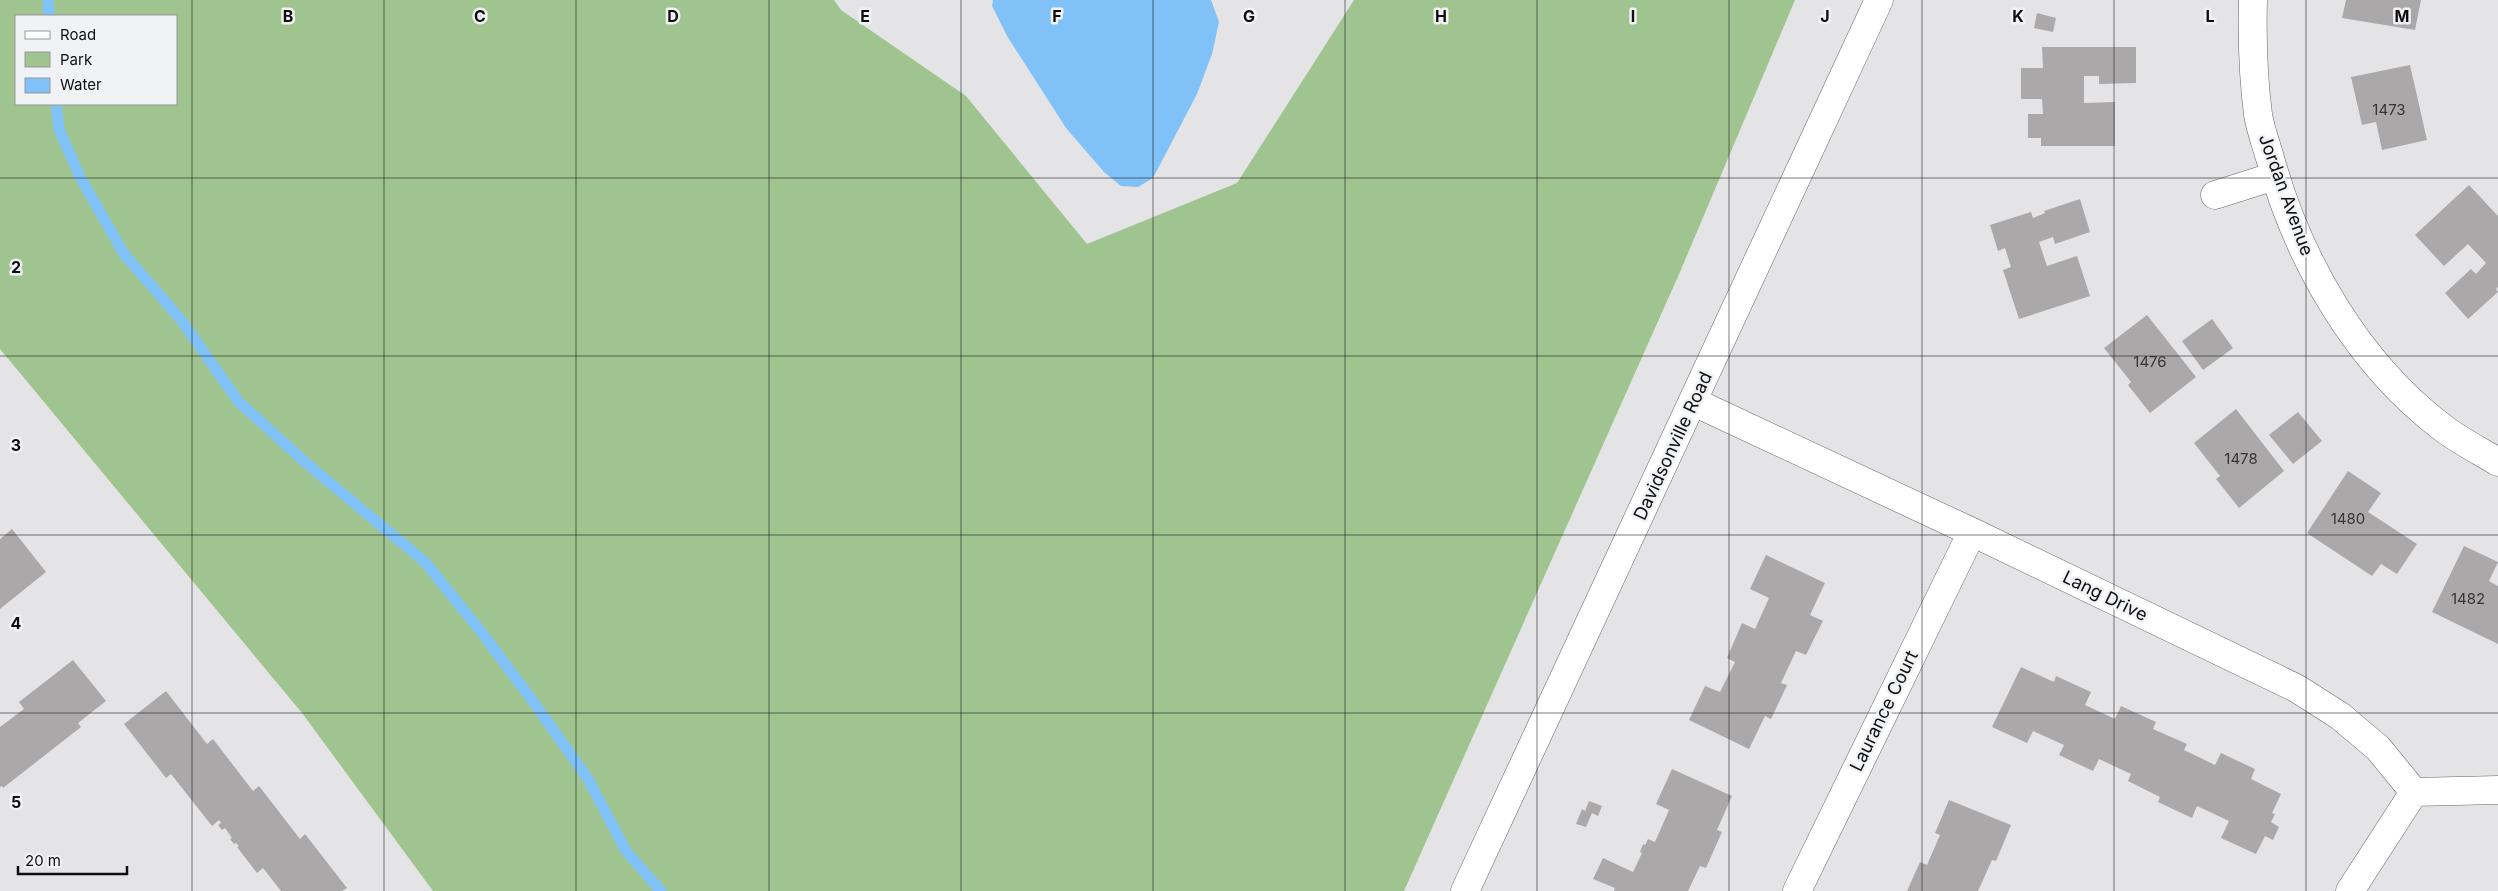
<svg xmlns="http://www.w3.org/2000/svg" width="2498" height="891" font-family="Inter,sans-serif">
	<rect width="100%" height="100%" fill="#e4e4e7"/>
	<path fill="#a0c48f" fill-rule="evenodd" d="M 0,0 L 834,0 L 841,10 L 966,96 L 1087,244 L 1237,183 L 1354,0 L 1795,0 L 1680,272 L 1404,891 L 433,891 L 302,713 L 0,349 ZM 16,16 L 176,16 L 176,104 L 16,104 Z"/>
	<path fill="#80c2f7" d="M 993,0 L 1211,0 L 1219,22 L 1212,54 L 1197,94 L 1153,178 L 1138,187 L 1121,186 L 1104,172 L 1066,128 L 1007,36 L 992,6 Z"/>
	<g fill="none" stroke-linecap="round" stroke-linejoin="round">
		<path stroke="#80c2f7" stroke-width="11" d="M 48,0 L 49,16
			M 56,104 L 59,129 L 80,177 L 124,254 L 182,321 L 238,401 L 306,463 L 425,562 L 482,633 L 532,700 L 588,779 L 626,851 L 661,891"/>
	</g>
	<path fill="#aba8a9" d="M 2346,0 L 2421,0 L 2415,30 L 2342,18 Z
		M 2037,13 L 2056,18 L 2053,32 L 2034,28 Z
		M 2042,47 L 2136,47 L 2136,83 L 2099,84 L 2099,76 L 2084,76 L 2084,103 L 2115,102 L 2115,146 L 2041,146 L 2041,138 L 2028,138 L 2028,114 L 2043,114 L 2042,99 L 2021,99 L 2021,68 L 2043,68 Z
		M 2410,65 L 2427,140 L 2382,150 L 2376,122 L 2362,125 L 2351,77 Z
		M 2469,185 L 2498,216 L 2498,287 L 2496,289 L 2498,292 L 2468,319 L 2445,293 L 2471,269 L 2476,274 L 2486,263 L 2468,244 L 2444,266 L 2415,235 Z
		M 2080,199 L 2090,232 L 2055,244 L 2053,237 L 2039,242 L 2047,266 L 2077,256 L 2090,296 L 2019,319 L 2003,270 L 2011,267 L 2005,248 L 1998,251 L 1990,225 L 2031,212 L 2033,218 L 2045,213 L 2044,211 Z
		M 2147,315 L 2196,377 L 2150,413 L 2128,385 L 2131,382 L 2104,348 Z
		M 2212,319 L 2233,348 L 2203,370 L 2182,341 Z
		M 2236,409 L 2284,471 L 2239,508 L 2216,479 L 2220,476 L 2194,443 Z
		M 2298,412 L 2322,441 L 2293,464 L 2269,435 Z
		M 2348,471 L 2381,493 L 2368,512 L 2417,544 L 2397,574 L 2381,564 L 2372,576 L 2307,533 Z
		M 12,529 L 46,572 L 0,609 L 0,539 Z
		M 2464,546 L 2498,562 L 2489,581 L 2498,586 L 2498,644 L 2432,612 Z
		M 1766,555 L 1825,583 L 1810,615 L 1823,621 L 1806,655 L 1796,651 L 1781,683 L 1787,685 L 1771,719 L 1765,716 L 1749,749 L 1689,720 L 1705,686 L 1720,692 L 1735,662 L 1727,658 L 1742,623 L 1755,629 L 1769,598 L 1750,589 Z
		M 73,660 L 106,701 L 78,723 L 81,727 L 3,788 L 2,786 L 0,787 L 0,727 L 24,709 L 19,702 Z
		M 2021,667 L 2054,682 L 2056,676 L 2091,692 L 2085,705 L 2115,719 L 2121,706 L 2156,722 L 2153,729 L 2187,744 L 2184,750 L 2215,765 L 2221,753 L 2255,769 L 2251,779 L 2281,794 L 2272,813 L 2275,814 L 2271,822 L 2279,827 L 2273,840 L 2265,836 L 2256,854 L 2221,838 L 2229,821 L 2197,806 L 2192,818 L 2158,802 L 2160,797 L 2128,781 L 2131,774 L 2099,759 L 2093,771 L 2059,755 L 2064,745 L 2033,731 L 2027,743 L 1992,727 Z
		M 166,691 L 207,744 L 213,739 L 253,791 L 259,786 L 300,839 L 305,834 L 347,888 L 342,891 L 281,891 L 263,868 L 257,873 L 237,847 L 239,846 L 236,843 L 234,844 L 230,839 L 232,838 L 225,828 L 222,830 L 218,825 L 221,823 L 219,820 L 212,826 L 171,774 L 166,778 L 124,724 Z
		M 1672,769 L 1732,796 L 1717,830 L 1722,832 L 1706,868 L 1700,866 L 1688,891 L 1614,891 L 1615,888 L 1593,879 L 1603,858 L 1633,872 L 1642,853 L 1640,852 L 1643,844 L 1645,845 L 1648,839 L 1655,842 L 1669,810 L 1656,804 Z
		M 1949,800 L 2011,825 L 1996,861 L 1992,860 L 1978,891 L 1907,891 L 1920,862 L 1927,865 L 1940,835 L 1935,833 Z
		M 1589,801 L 1602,806 L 1598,816 L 1592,813 L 1586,827 L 1576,824 L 1582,809 L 1585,811 Z"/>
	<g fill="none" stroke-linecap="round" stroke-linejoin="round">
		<g stroke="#666668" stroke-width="29">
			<path id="minor" d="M 2253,0 C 2252,38 2253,76 2258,114 C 2260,128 2266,144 2270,158 C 2298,260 2357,363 2443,428 C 2460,441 2480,451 2498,462
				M 2215,195 L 2275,176
				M 1694,402 L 1972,532 L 2296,688 L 2340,716 L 2378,748 L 2414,792 L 2498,790
				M 1797,891 L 1972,532
				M 2350,891 L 2414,792"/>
		</g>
		<g stroke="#666668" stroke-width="29">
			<path id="major" d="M 1465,891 L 1879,0"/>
		</g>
		<use href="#minor" stroke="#fff" stroke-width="28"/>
		<use href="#major" stroke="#fff" stroke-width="28"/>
	</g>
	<path fill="none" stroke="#0e0e0f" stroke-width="1" stroke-opacity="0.55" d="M 192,0 L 192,891M 384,0 L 384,891M 576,0 L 576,891M 769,0 L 769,891M 961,0 L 961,891M 1153,0 L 1153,891M 1345,0 L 1345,891M 1537,0 L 1537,891M 1729,0 L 1729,891M 1922,0 L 1922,891M 2114,0 L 2114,891M 2306,0 L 2306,891M 0,178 L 2498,178M 0,356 L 2498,356M 0,535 L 2498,535M 0,713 L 2498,713"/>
	<g text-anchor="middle" stroke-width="5" stroke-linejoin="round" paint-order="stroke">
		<g font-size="15" fill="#353436">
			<text x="2389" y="115">1473</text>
			<text x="2150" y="367">1476</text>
			<text x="2241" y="464">1478</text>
			<text x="2348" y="524">1480</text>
			<text x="2468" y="604">1482</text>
		</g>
		<g font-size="18" fill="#0e0e0f" stroke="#f1f2f5">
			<text transform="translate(2286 195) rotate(70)" y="6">Jordan Avenue</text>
			<text transform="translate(1673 446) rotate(-65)" y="6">Davidsonville Road</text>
			<text transform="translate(2105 596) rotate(26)" y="6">Lang Drive</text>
			<text transform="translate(1884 711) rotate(-64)" y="6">Laurance Court</text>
		</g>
	</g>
	<g font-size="16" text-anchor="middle" font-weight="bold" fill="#0e0e0f" stroke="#f1f2f5" stroke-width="5" stroke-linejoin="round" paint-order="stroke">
		<text x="288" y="22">B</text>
		<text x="480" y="22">C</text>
		<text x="673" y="22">D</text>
		<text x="865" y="22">E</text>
		<text x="1057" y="22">F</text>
		<text x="1249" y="22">G</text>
		<text x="1441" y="22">H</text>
		<text x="1633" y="22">I</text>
		<text x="1825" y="22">J</text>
		<text x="2018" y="22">K</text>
		<text x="2210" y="22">L</text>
		<text x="2402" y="22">M</text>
		<text x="16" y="273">2</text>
		<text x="16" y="451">3</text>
		<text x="16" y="629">4</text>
		<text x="16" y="808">5</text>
	</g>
	<rect x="15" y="15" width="162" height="90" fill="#f1f2f5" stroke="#969799"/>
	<rect x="25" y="31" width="25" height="8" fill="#ffffff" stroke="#969799"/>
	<text x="60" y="40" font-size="15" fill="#0e0e0f">Road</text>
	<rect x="25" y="52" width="25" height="15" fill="#a0c48f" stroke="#969799"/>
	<text x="60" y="65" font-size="15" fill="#0e0e0f">Park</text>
	<rect x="25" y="78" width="25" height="15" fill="#80c2f7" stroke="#969799"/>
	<text x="60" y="90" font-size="15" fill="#0e0e0f">Water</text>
	<path d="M18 866v8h109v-8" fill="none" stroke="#0e0e0f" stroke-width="2.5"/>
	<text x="25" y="866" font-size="15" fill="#0e0e0f" stroke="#f1f2f5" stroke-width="4" paint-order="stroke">20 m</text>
</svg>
